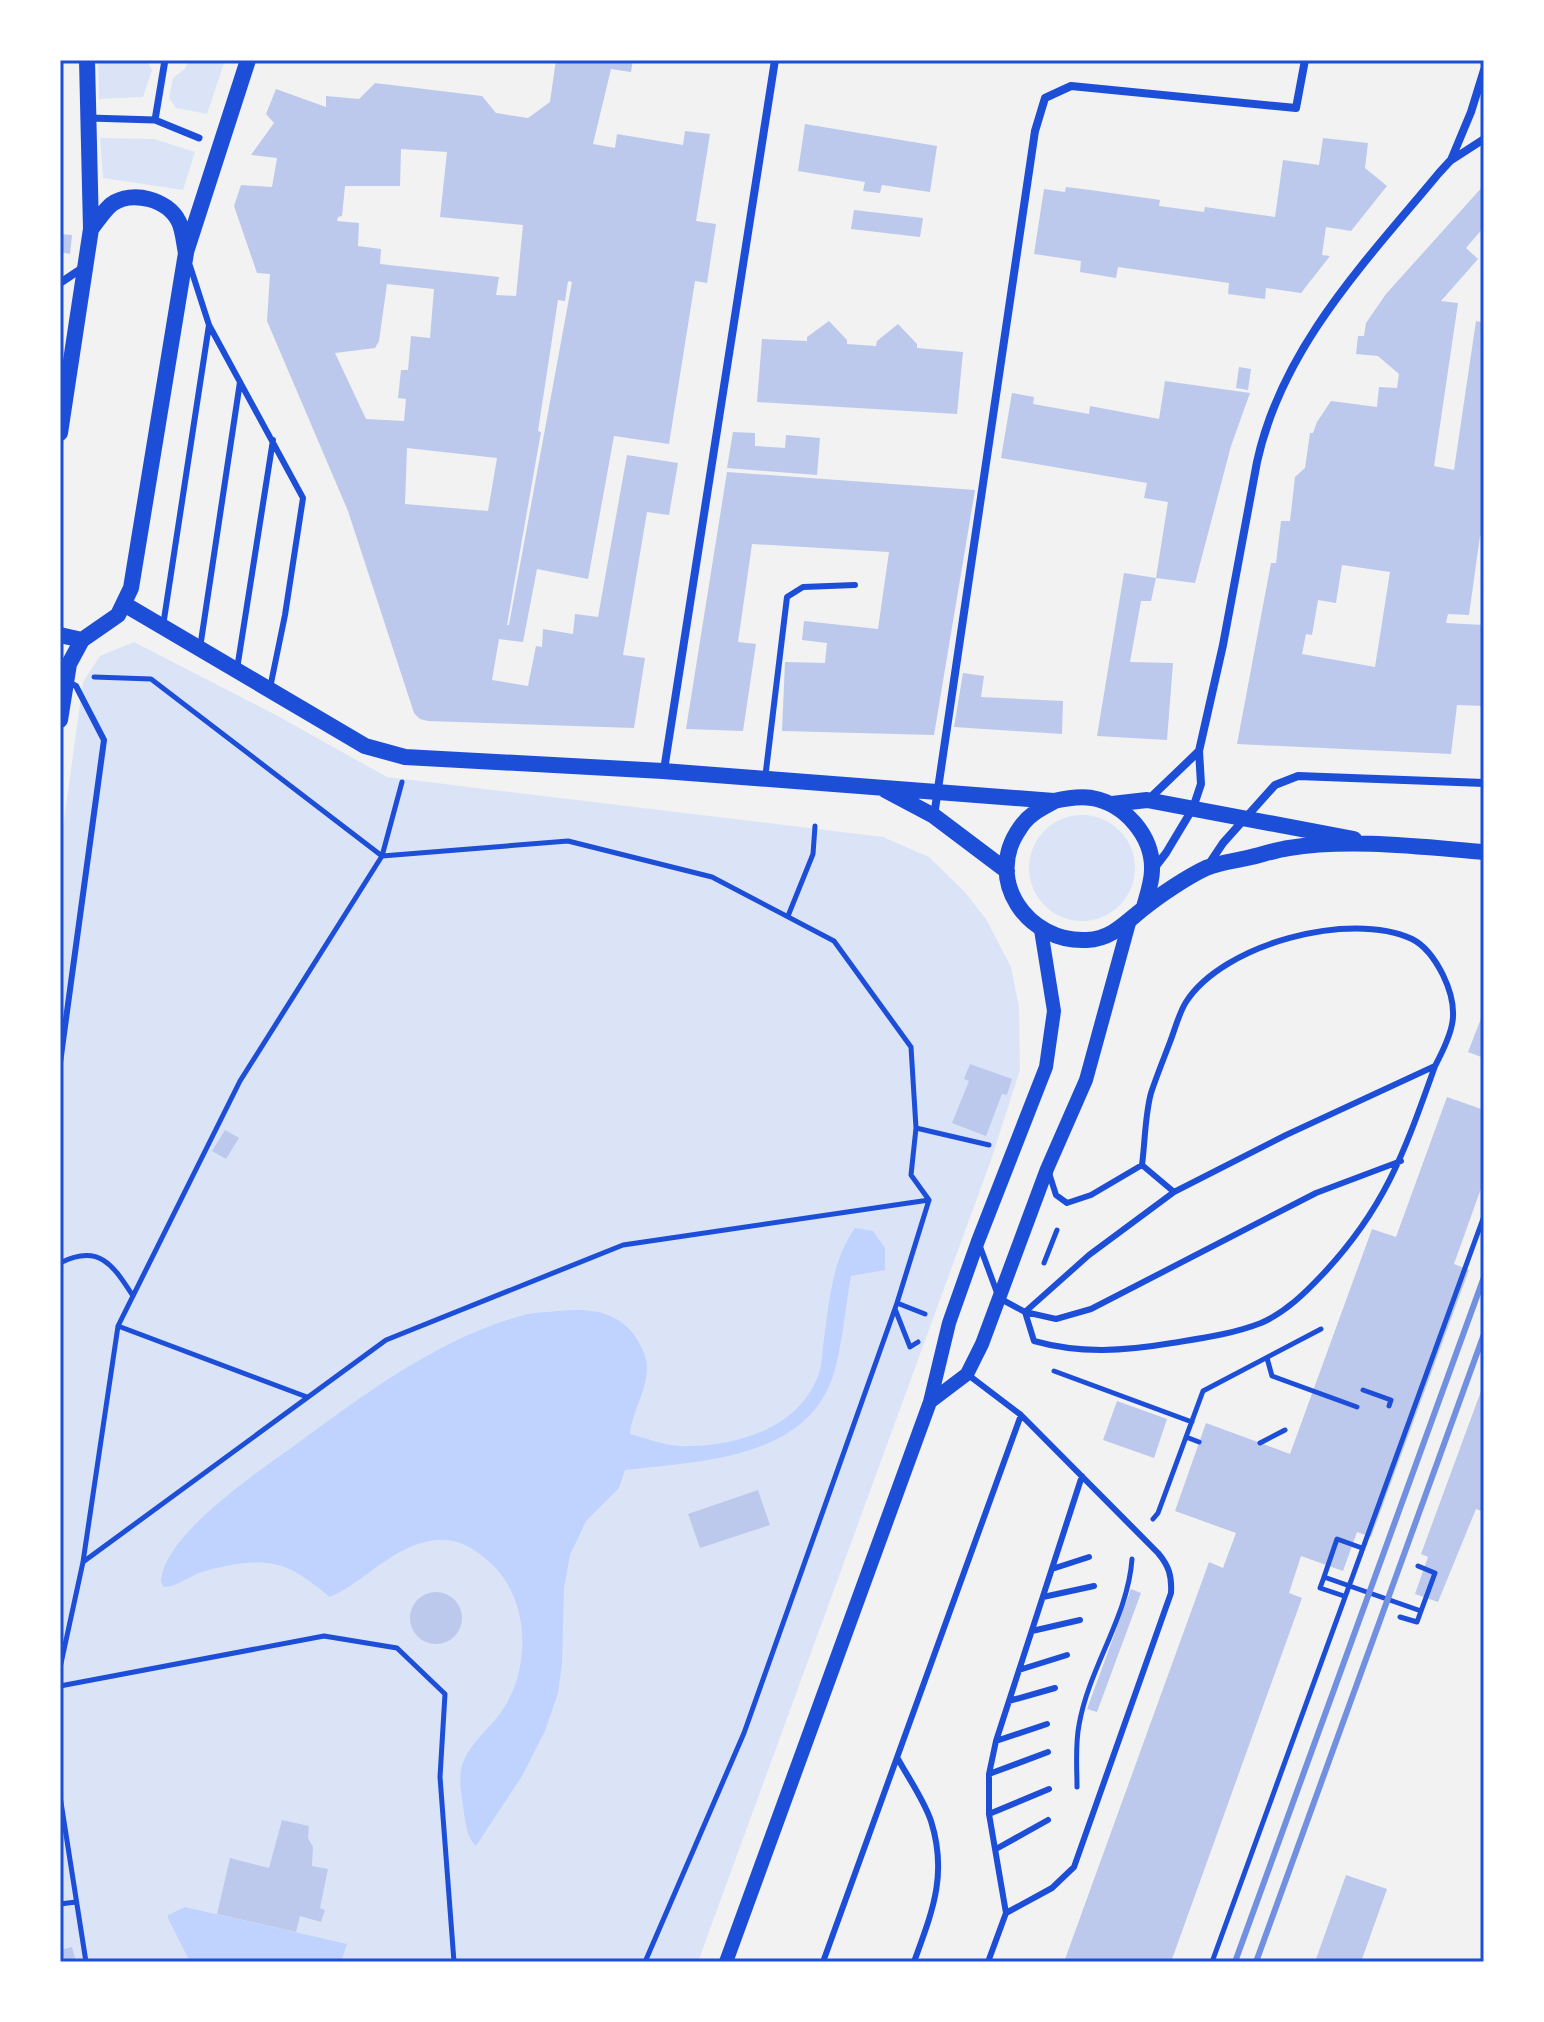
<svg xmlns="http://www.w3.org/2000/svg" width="1544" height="2022" font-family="Barlow,sans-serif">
	<rect width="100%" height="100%" fill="#f2f2f2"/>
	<path fill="#dbe4f7" d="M 98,60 L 146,60 L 152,70 L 143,97 L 99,99 Z
		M 189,60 L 225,60 L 207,114 L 176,108 L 169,98 L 173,78 L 185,69 Z
		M 100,138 L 154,139 L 195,152 L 183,190 L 103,178 Z
		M 134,642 L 276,715 L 387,777 L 883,837 L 929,857 L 964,891 L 986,919 L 1011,967 L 1019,1007 L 1020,1070 L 991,1160 L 698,1962 L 60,1962 L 60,850 L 83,682 L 100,656 Z
		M1029 868a53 53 0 1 1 106 0a53 53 0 1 1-106 0Z"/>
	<path fill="#bfd3fe" d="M 855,1228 L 873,1231 L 885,1248 L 885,1270 L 851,1276 C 845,1308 843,1342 834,1373 C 808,1460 699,1461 625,1470 L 619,1488 L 586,1521 L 570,1555 L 564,1589 L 562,1664 L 558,1693 L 545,1731 L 522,1776 L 476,1846 C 467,1838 466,1825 464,1813 C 462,1800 459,1783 461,1770 C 466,1747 485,1733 499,1715 C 533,1670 531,1595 486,1559 C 467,1543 449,1536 425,1542 C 388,1551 364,1582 330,1597 C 317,1587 302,1574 287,1568 C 261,1557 225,1565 199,1573 C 188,1577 176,1587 164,1587 L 161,1582 C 163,1534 261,1470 298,1443 C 364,1394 443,1336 524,1315 C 535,1312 548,1312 560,1311 C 596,1307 629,1314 644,1353 C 655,1380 632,1408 630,1434 C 646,1438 663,1445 678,1446 C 731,1448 797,1431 818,1376 C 822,1367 822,1355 823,1346 C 829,1306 831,1261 855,1228 Z
		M 185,1907 L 347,1944 L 341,1962 L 190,1962 L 168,1918 L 168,1915 Z"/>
	<path fill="#bdc9ec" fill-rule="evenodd" d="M 556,60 L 633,60 L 631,72 L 611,69 L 593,144 L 615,148 L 617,134 L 683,145 L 685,131 L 710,134 L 696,221 L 716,224 L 707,283 L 695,281 L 669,444 L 614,436 L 588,579 L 537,569 L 523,642 L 499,639 L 492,680 L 528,686 L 536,646 L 542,647 L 543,629 L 573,634 L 575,614 L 598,617 L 627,455 L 678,463 L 669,515 L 647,512 L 623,655 L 645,658 L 634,728 L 428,721 L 420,719 L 414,713 L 348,511 L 267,321 L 270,274 L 257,273 L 234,206 L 241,185 L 272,187 L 277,158 L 251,155 L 274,123 L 266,114 L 276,89 L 326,107 L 326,96 L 359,99 L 375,83 L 482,96 L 496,113 L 528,118 L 550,102 ZM 401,149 L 447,152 L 440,217 L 523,225 L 516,296 L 496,295 L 499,277 L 380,264 L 381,249 L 358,246 L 359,223 L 337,221 L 338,217 L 342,216 L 345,186 L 400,186 ZM 568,281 L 572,282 L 509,625 L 507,625 L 541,432 L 538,431 L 558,300 L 565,301 ZM 387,284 L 434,289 L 430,338 L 411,336 L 408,370 L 401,370 L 398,398 L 406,399 L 404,421 L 366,419 L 335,353 L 375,348 L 379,341 ZM 407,448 L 497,458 L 488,511 L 405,504 Z
		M 805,124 L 937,146 L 930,192 L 882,185 L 880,193 L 863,191 L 865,182 L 798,171 Z
		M 1323,138 L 1368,143 L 1365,168 L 1387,186 L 1351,231 L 1326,227 L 1322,255 L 1330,256 L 1301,293 L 1266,288 L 1265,299 L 1228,294 L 1229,283 L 1118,267 L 1116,278 L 1080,272 L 1081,261 L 1034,254 L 1044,189 L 1065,192 L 1066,187 L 1090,190 L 1160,200 L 1159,206 L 1204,212 L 1205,207 L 1275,217 L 1283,160 L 1319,165 Z
		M 1484,185 L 1484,227 L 1466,248 L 1478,259 L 1441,301 L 1458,303 L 1434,466 L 1454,470 L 1476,321 L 1484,323 L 1484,535 L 1480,536 L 1469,615 L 1448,614 L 1446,623 L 1484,625 L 1484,706 L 1457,705 L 1451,754 L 1237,744 L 1271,563 L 1276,563 L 1281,521 L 1290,521 L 1295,477 L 1305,468 L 1310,433 L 1313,433 L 1317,422 L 1331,401 L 1377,407 L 1379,387 L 1397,388 L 1399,374 L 1378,356 L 1356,354 L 1358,336 L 1364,336 L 1366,323 L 1386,294 ZM 1342,565 L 1390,572 L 1375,667 L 1302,654 L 1306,634 L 1312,635 L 1318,600 L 1336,603 Z
		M 854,210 L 923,218 L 920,237 L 851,229 Z
		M 60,234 L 72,235 L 70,254 L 60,252 Z
		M 829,321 L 847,340 L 847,344 L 876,346 L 877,341 L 898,324 L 917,344 L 917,348 L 963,352 L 957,414 L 757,402 L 762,339 L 807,341 L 807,337 Z
		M 1239,367 L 1251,369 L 1248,390 L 1236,388 Z
		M 1165,381 L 1250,393 L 1231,446 L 1195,583 L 1156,578 L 1168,502 L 1144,498 L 1147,483 L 1001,458 L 1012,393 L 1034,397 L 1033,404 L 1089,414 L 1090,406 L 1159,419 Z
		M 733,432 L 755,433 L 755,446 L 785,448 L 786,435 L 820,438 L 817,475 L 727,468 Z
		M 727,472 L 975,490 L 934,735 L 782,731 L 785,662 L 825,663 L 827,643 L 802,640 L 804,621 L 878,629 L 889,552 L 752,544 L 738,642 L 756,644 L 743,731 L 686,729 Z
		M 1124,573 L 1156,578 L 1151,601 L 1141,601 L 1130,662 L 1173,663 L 1167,740 L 1097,736 Z
		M 963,673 L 984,676 L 981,697 L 1063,701 L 1062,734 L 954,727 Z
		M 1482,1016 L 1484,1017 L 1484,1058 L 1468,1052 Z
		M 970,1064 L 1012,1079 L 1007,1095 L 1002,1094 L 986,1136 L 952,1123 L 969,1081 L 964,1079 Z
		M 1447,1097 L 1484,1110 L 1484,1180 L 1454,1264 L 1469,1270 L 1371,1537 L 1357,1532 L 1343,1571 L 1301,1556 L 1289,1593 L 1302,1598 L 1171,1962 L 1064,1962 L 1209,1562 L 1223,1568 L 1236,1533 L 1175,1511 L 1206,1423 L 1290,1454 L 1372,1229 L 1396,1237 Z
		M 225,1130 L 239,1138 L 226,1159 L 212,1151 Z
		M 1484,1383 L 1484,1512 L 1476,1509 L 1438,1602 L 1415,1594 L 1428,1557 L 1421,1554 Z
		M 1117,1401 L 1167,1419 L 1154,1458 L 1103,1440 Z
		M 758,1490 L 770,1525 L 700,1548 L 688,1514 Z
		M 1131,1589 L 1141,1593 L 1097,1712 L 1087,1709 Z
		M410 1618a26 26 0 1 1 52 0a26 26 0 1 1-52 0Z
		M 282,1820 L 309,1826 L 308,1838 L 313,1847 L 312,1866 L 328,1869 L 320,1908 L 325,1910 L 321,1922 L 300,1916 L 296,1932 L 217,1914 L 230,1858 L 269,1868 Z
		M 1346,1875 L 1387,1889 L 1361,1962 L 1315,1962 Z
		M 72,1947 L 76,1962 L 60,1962 L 60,1950 Z"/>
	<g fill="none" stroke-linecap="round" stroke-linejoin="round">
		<path stroke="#1d4ed8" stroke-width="5" d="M 94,677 L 151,679 L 382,856 L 568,841 L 712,877 L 834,941 L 911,1047 L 916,1128 L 911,1175 L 929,1200
			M 788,916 L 813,854 L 815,826
			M 916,1128 L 989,1145
			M 60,1263 C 99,1243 113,1265 133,1296
			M 1044,1263 L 1057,1230
			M 897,1303 L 925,1314
			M 895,1309 L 910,1347 L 918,1342
			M 118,1326 L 307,1397
			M 1267,1358 L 1272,1376 L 1357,1407
			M 1054,1371 L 1192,1422
			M 1363,1390 L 1391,1400 L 1389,1406
			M 1186,1437 L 1199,1442
			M 1260,1443 L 1285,1430
			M 1153,1519 L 1158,1513 L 1203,1391 L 1321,1329
			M 83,1562 L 386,1340 L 623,1245 L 929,1200 L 897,1303 L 744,1733 L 645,1962
			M 1418,1566 L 1435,1573 L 1421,1611
			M 1324,1577 L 1337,1539 L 1362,1548
			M 1344,1596 L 1320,1588 L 1324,1577 L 1421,1611 L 1417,1622 L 1400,1617
			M 60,1668 L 83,1562 L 118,1326 L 240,1081 L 382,856 L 402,782
			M 60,1686 L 324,1636 L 397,1648 L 445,1694 L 440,1777 L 454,1962
			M 1077,1787 C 1077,1767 1075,1745 1079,1725 C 1089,1667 1128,1617 1132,1559
			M 60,1796 L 86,1962
			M 60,1904 L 76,1902
			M 1212,1962 L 1484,1216"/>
		<path stroke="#1d4ed8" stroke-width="6" d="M 190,266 L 209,325 L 303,498 L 285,615 L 270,688
			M 163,626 L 209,325
			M 200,648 L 240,382
			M 237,669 L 273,440
			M 765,779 L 787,597 L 803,587 L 855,585
			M 60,1063 L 104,740 L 76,686 L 68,682
			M 1401,1161 L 1316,1193 L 1091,1309 L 1056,1319 L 1025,1312 L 1034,1341 C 1080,1354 1125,1351 1172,1343 C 1203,1338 1233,1334 1261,1323 C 1286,1312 1305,1293 1323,1274 C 1386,1207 1405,1150 1435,1066
			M 1142,1165 L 1174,1192
			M 979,1244 L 999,1298 L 1025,1312 L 1089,1255 L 1174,1192 L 1286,1135 L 1435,1066 C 1453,1032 1461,1012 1443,975 C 1436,961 1426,946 1412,939 C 1350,910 1223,944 1186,1002 C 1179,1013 1175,1029 1170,1042 C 1164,1058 1157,1075 1151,1093 C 1145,1115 1145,1142 1142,1165 L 1091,1195 L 1067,1203 L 1056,1195 L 1049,1173
			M 967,1374 L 1021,1415 L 1158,1553 C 1169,1566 1172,1576 1171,1593 L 1074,1867 L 1052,1888 L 1006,1913
			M 1052,1569 L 1089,1557
			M 1043,1597 L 1094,1586
			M 1032,1631 L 1080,1620
			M 1019,1670 L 1067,1655
			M 1009,1701 L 1055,1688
			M 996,1741 L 1047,1724
			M 898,1759 C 909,1779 924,1800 931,1821 C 948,1875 932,1912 914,1962
			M 989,1774 L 1048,1752
			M 989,1814 L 1049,1789
			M 996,1849 L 1048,1820
			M 823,1962 L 1021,1415
			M 988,1962 L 1006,1913 L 989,1814 L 989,1774 L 996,1741 L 1082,1476"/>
		<path stroke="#1d4ed8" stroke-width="7" d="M 89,118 L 155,120 L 199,138
			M 155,120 L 165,60"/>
		<path stroke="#1d4ed8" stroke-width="8" d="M 1451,160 L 1471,112 L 1484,70
			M 60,283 L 84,267
			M 664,770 L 775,60
			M 1148,800 L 1199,751
			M 934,816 L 1035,131 L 1045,98 L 1071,86 L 1296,108 L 1305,60
			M 1209,864 L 1223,843 L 1275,785 L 1298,776 L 1484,783
			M 1153,870 L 1166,853 L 1193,808 L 1201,784 L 1199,751 L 1223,645 L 1257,462 C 1282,347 1366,261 1439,173 L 1450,161 L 1484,139"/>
		<path stroke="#1d4ed8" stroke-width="14" d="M 930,1402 L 967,1374 L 982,1344 L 1047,1169 L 1086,1080 L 1129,923
			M 726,1962 L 930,1402 L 949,1323 L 978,1241 L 1046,1067 L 1054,1011 L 1041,930"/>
		<path stroke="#1d4ed8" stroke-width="16" d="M 186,252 L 248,60
			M 60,433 L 91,229 L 87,60
			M 124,604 L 365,746 L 405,757 L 663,771 L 1054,801 C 1067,798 1079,796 1092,798 C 1125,804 1153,836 1152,870 C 1152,882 1147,896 1144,907
			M 60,635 L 82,640
			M 60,720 L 69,664 L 82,640 L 118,615 L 131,588 L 186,253 C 184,244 183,230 179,222 C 168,199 132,190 112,204 C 104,210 97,222 91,229
			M 885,790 L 934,816 L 1007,871
			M 1053,802 C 1040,809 1028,815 1020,828 C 983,880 1028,943 1087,940 C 1112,939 1126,922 1144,908 C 1160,895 1187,877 1206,868 C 1218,863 1234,861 1247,858 C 1261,855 1275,850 1289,848 C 1350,838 1422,847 1484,852
			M 1112,804 L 1147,800 L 1354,839"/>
		<path stroke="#7290e2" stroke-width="6" d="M 1235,1962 L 1484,1277
			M 1256,1962 L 1484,1334"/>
	</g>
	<rect width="1544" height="2022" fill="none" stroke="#ffffff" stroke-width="124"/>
	<rect x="62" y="62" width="1420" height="1898" fill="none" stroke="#1d4ed8" stroke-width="3"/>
</svg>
